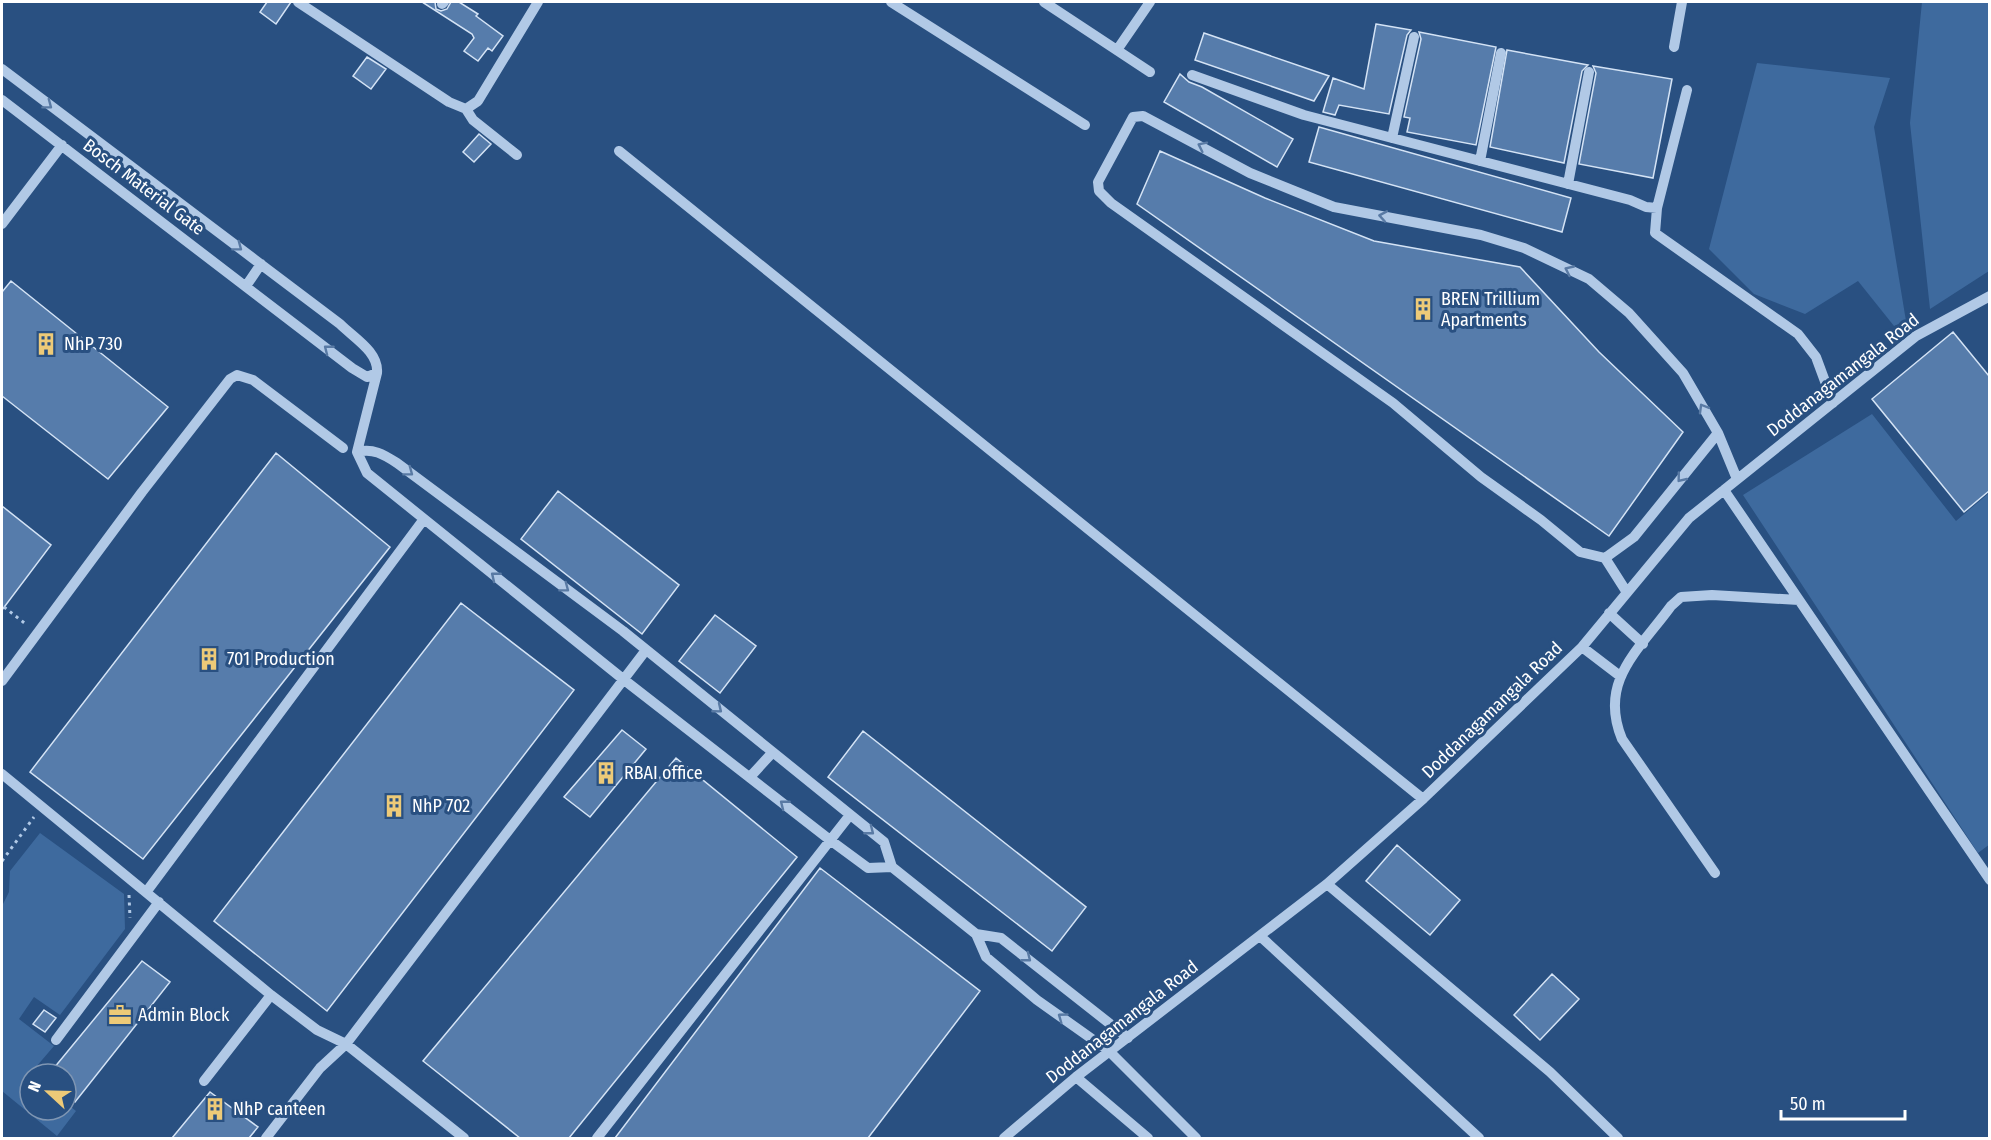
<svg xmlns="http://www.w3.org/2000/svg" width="1991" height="1140" font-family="'Fira Sans Condensed',sans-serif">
	<rect width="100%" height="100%" fill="#295081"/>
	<path fill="#3e6a9e" d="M 1922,2 L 1990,2 L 1989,271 L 1930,309 L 1910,123 Z
		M 1757,63 L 1890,78 L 1874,127 L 1906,321 L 1894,326 L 1858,281 L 1805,314 L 1754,294 L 1709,249 Z
		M 1872,414 L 1956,521 L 1989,493 L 1990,844 L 1978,853 L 1743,495 Z
		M 40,833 L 124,894 L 125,929 L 60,1015 L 34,997 L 19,1019 L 54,1046 L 30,1074 L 30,1110 L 66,1110 L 66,1103 L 76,1111 L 57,1136 L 2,1091 L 2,906 L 9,892 L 10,871 Z"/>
	<path fill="#567cab" stroke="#d4e3f5" stroke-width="1.5" d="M 267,2 L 291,2 L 276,24 L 260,12 Z
		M 422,2 L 435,2 L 436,9 L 441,11 L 447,9 L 451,2 L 459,2 L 478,14 L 476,16 L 503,36 L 492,51 L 488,48 L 478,61 L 464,51 L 474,38 L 472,34 Z
		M 1376,24 L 1411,30 L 1407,35 L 1389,114 L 1339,105 L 1335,115 L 1323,112 L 1333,78 L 1364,89 Z
		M 1419,32 L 1496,47 L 1476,145 L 1407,132 L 1410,118 L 1404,117 L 1421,39 Z
		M 1204,33 L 1329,76 L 1314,101 L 1195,60 Z
		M 1507,50 L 1588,65 L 1582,71 L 1564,163 L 1490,147 Z
		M 367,57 L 386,69 L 371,89 L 353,76 Z
		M 1593,66 L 1672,79 L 1653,178 L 1579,164 L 1596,73 Z
		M 1180,74 L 1189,82 L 1202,87 L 1293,139 L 1277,167 L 1164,102 Z
		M 1319,127 L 1571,198 L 1562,232 L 1309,162 Z
		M 479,134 L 491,144 L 474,162 L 463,152 Z
		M 1160,151 L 1265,198 L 1374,241 L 1520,267 L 1599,352 L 1683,432 L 1609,536 L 1137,204 Z
		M 11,281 L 168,407 L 108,479 L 2,396 L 2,292 Z
		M 1953,332 L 1989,376 L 1989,491 L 1964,512 L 1872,399 Z
		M 276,453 L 390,547 L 143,859 L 30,772 Z
		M 558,491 L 679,585 L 642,634 L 521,539 Z
		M 2,506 L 51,545 L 2,610 Z
		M 461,603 L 574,690 L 327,1011 L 214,921 Z
		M 715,615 L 756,646 L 720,693 L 679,661 Z
		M 622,730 L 646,749 L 590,817 L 564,797 Z
		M 863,731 L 1086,907 L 1052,951 L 828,777 Z
		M 676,758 L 797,857 L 569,1138 L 520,1138 L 423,1061 Z
		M 1397,845 L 1460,900 L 1430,935 L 1366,881 Z
		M 820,868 L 980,991 L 868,1138 L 615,1138 Z
		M 142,961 L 170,982 L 75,1102 L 66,1096 L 66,1074 L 49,1074 Z
		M 1552,974 L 1579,999 L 1540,1040 L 1514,1015 Z
		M 44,1010 L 56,1018 L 45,1032 L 33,1024 Z
		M 210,1092 L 258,1127 L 249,1138 L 172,1138 Z"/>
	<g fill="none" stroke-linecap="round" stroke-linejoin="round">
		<path stroke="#b1c9e6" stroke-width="3" stroke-dasharray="3 4.5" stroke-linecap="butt" d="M 4,607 L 27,625
			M 2,861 L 34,817
			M 129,895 L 130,918"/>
		<path stroke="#b1c9e6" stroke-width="10" d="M 298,2 L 449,102 L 466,109 L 478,101 L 538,2
			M 891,2 L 1085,125
			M 1044,2 L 1150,72
			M 442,4 L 444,2
			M 1674,47 L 1682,2
			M 1117,50 L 1150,2
			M 2,69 L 340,324 C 354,338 379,352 377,373 L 357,452 L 367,473 L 623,679 L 830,840 L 868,868 L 892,867
			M 1192,75 L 1304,115 L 1630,200 L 1646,207 L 1657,208
			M 1687,90 L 1657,208 L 1655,233 L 1798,334 L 1816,357 L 1833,403
			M 2,100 L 352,368 L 367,377 L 377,373
			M 466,109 L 473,120 L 517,155
			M 1392,138 L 1414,37
			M 619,151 L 1423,799
			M 1480,161 L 1501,53
			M 1568,184 L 1589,72
			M 2,224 L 62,145
			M 246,286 L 261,264
			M 1718,433 L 1634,537 L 1605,558 L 1580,552 L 1541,520 L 1481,477 L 1393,403 L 1111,203 L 1099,191 L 1098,182 L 1133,117 L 1143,116 L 1250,173 L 1334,207 L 1481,235 L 1524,248 L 1589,279 L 1629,313 L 1683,373 L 1718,433 L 1737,479
			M 357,452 C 373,448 383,454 397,463 L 623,631 L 884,842 L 892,867 L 976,934 L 986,957 L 1037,1000 L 1109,1051 L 1196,1138
			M 1724,490 L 1990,880
			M 1605,558 L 1626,591
			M 1609,613 L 1643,644
			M 1582,647 L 1620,676
			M 2,681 L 142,492 L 230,379 L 237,375 L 253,380 L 343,448
			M 2,774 L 271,995 L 317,1030 L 346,1044 L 646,650
			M 750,777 L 772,753
			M 1715,873 L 1622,739 C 1598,681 1639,650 1671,606 L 1681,597 L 1712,595 L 1799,600
			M 1327,884 L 1550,1072 L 1618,1138
			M 147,891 L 424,519
			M 976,934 L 1001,938 L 1128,1038
			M 1260,936 L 1479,1138
			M 56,1040 L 159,902
			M 1076,1077 L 1148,1138
			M 204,1081 L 271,995
			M 266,1138 L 320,1068 L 346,1044 L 464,1138
			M 597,1138 L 850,815
			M 1004,1138 L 1076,1077 L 1327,884 L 1423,799 L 1582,647 L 1689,518 L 1916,336 L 1990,296"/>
	</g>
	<defs><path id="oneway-chevron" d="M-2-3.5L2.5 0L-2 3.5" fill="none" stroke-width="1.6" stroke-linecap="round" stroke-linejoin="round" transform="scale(1.5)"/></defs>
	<g stroke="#597aa4">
		<use href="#oneway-chevron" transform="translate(48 105) rotate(37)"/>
		<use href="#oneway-chevron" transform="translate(1202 146) rotate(-154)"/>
		<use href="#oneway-chevron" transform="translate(1383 216) rotate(-170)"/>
		<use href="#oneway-chevron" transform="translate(238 247) rotate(37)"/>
		<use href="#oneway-chevron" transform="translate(1569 270) rotate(-155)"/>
		<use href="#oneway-chevron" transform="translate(328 349) rotate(-142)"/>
		<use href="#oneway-chevron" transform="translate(1703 408) rotate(-120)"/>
		<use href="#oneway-chevron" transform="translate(409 472) rotate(37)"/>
		<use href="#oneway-chevron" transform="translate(1681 478) rotate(129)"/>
		<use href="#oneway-chevron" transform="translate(495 576) rotate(-141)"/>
		<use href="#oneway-chevron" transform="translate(565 588) rotate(37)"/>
		<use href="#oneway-chevron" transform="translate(718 709) rotate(39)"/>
		<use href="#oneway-chevron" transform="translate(784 804) rotate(-142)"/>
		<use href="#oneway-chevron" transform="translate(870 831) rotate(38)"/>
		<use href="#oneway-chevron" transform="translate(1027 958) rotate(38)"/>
		<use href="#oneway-chevron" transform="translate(1062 1017) rotate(-144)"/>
	</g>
	<defs>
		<g id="building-bare" transform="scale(1.8)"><path d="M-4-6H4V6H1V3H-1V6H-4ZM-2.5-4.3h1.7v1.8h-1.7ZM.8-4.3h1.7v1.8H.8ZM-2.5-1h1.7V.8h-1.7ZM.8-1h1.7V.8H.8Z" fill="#edca78" stroke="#295081" stroke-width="2.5" paint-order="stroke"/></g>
		<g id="office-bare" transform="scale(1.8)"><path d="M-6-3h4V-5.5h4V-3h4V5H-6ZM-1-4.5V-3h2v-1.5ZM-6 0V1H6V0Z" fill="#edca78" stroke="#295081" stroke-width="2.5" paint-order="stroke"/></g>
	</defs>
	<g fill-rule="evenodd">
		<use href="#building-bare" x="1423" y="309"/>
		<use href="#building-bare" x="46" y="344"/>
		<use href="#building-bare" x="209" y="659"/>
		<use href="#building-bare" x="606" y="773"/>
		<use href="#building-bare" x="394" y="806"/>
		<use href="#office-bare" x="120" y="1015"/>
		<use href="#building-bare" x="215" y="1109"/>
	</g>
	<g text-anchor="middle" stroke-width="6" stroke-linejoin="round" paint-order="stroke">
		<g font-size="18" fill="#fff" stroke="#295081">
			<text transform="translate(144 187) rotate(37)" y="6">Bosch Material Gate</text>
			<text transform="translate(1843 375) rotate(-38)" y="6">Doddanagamangala Road</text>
			<text transform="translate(1492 710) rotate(-44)" y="6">Doddanagamangala Road</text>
			<text transform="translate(1122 1022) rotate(-38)" y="6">Doddanagamangala Road</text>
		</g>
		<g font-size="18" fill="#fff" stroke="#295081" text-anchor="start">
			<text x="1441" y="305">BREN Trillium<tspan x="1441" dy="21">Apartments</tspan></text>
			<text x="64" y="350">NhP 730</text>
			<text x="227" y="665">701 Production</text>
			<text x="624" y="779">RBAI office</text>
			<text x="412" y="812">NhP 702</text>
			<text x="138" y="1021">Admin Block</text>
			<text x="233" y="1115">NhP canteen</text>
		</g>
	</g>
	<rect width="1991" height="1140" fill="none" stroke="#ffffff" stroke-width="6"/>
	<g transform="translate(48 1092) rotate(292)"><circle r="28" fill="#295081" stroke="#7f96b3" stroke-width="1.5"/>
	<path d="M0-4.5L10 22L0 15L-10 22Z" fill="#edca78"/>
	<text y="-9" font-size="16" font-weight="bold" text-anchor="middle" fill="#ffffff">N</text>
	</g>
	<path d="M1781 1110v9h124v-9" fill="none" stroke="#ffffff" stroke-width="3"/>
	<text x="1790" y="1110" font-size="18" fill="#ffffff" stroke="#295081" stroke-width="4.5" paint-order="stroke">50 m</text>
</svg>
